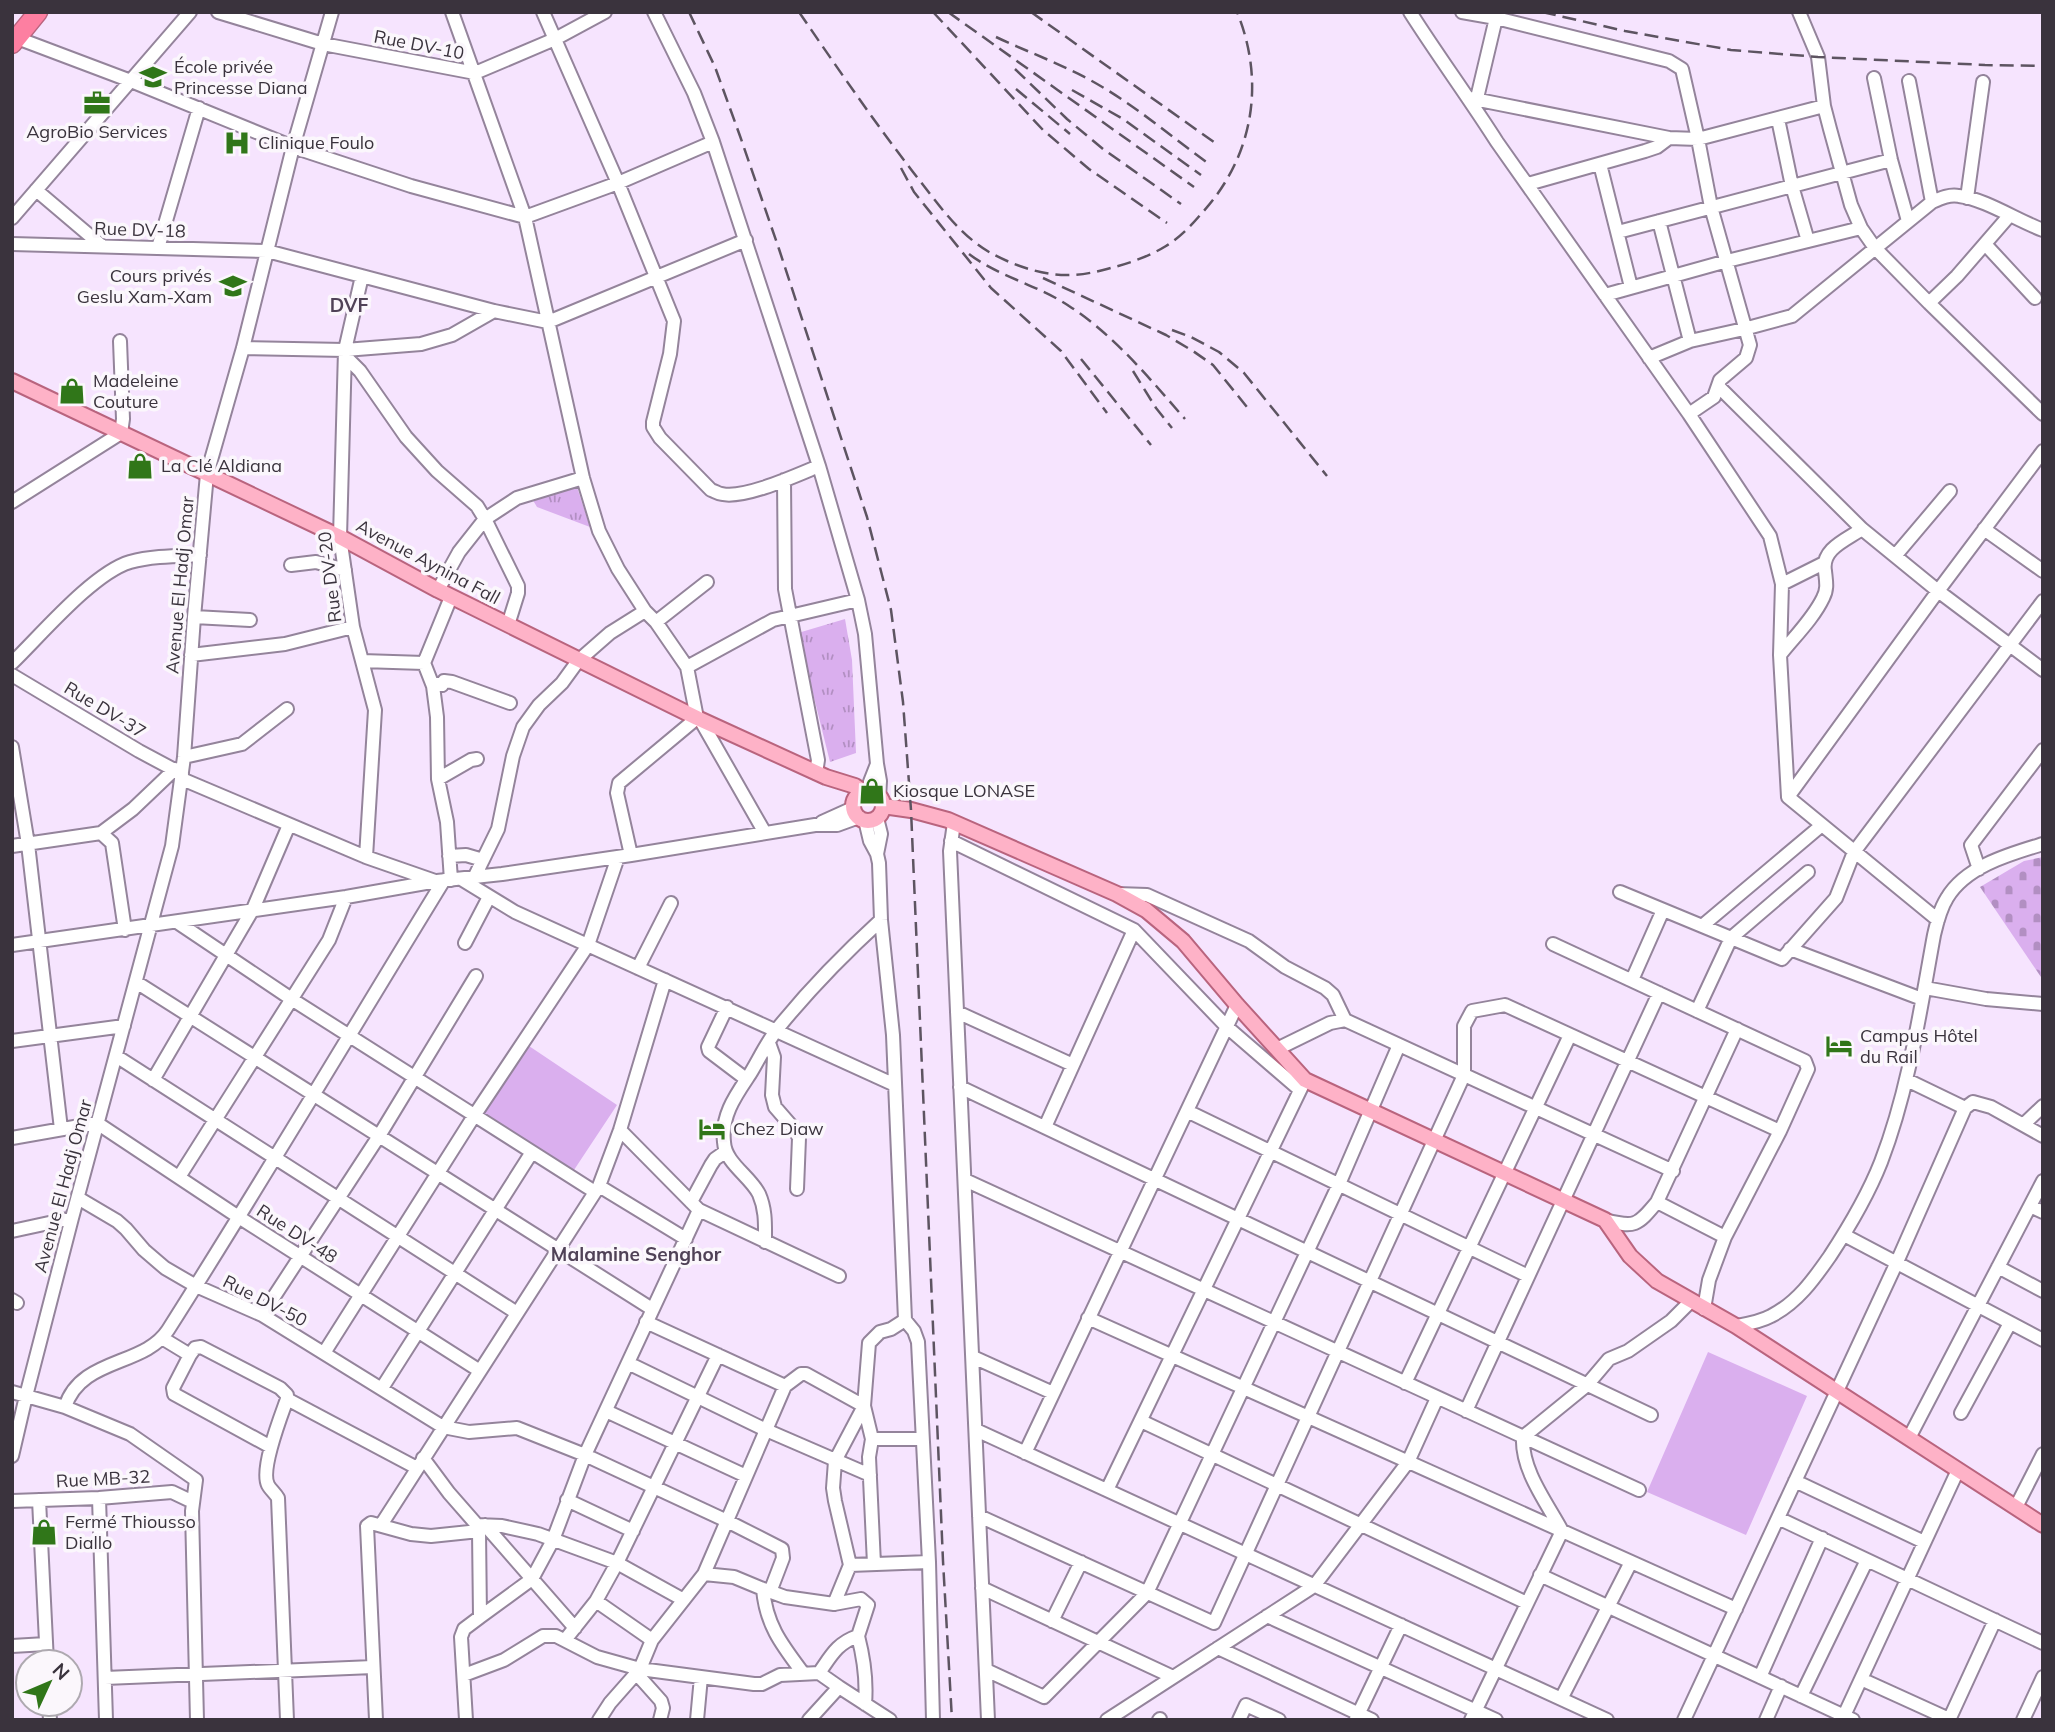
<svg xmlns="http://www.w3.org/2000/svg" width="2055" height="1732" font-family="Mulish,sans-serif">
	<defs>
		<pattern id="grass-tufts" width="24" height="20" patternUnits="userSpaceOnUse" patternTransform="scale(1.75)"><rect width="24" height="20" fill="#daafee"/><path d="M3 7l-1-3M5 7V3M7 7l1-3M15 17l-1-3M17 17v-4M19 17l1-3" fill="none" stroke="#b28fc2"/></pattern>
		<pattern id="cemetery-stones" width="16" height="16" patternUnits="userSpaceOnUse" patternTransform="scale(1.75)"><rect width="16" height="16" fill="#daafee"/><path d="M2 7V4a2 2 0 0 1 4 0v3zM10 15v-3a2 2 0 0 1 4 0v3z" fill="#b28fc2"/></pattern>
	</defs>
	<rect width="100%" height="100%" fill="#f6e4fe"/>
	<path fill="url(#grass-tufts)" d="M 577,487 L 590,527 L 537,507 L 531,497 Z
		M 845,619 L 852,660 L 856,753 L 830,762 L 798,633 Z"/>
	<path fill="url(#cemetery-stones)" d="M 2043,857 L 2043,980 L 1980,887 L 2024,861 Z"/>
	<path fill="#daafee" d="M 529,1046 L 617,1105 L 572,1173 L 484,1114 Z
		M 1708,1352 L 1807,1396 L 1746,1535 L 1647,1492 Z"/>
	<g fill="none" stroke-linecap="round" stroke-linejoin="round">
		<g stroke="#94849b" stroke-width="16">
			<path id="minor" d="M 218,12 L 323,44 L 475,73 L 555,39 L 605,12
				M 452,12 L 525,217 L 583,478 L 599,531 L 618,569 L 645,611 L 656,622 L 687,667 L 697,718 L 619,783 L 617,793 L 631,855
				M 543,12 L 618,183 L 674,321 L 670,354 L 653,422 L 653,427 L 660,438 L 711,490 C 715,491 718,494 722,494 C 745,499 797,475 819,466
				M 654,12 L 694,93 L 713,142 L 819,466 L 858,600 L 865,634 L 877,764 L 880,781 L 879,797
				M 1410,12 C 1438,56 1469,98 1497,142 L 1689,414 L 1770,536 L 1782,584 L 1780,655 L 1788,797 L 1938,920
				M 1462,12 L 1496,18 L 1669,61 L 1682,69 L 1698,139 L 1711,207 L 1750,345 L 1746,358 L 1720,380 L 1714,397 L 1689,414
				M 1799,12 L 1818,57 L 1824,106 L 1830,129 L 1851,205 L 1861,228 L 1875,248 L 1929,303 L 2043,414
				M 13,35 L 17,38 L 131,81 L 293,147 L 411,186 L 525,217 L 618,183 L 713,142
				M 1874,78 L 1891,160 L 1908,221
				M 1909,81 L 1932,202
				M 1469,98 L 1669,138 L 1698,139 L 1824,106
				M 1477,98 L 1496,18
				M 1778,119 L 1792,186 L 1808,241
				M 1600,164 L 1631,287
				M 1528,184 L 1645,151 L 1657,147 L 1669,138
				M 36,190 L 102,246
				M 1967,198 L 1983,82
				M 12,218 L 190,12
				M 1659,221 L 1690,341
				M 1618,232 L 1891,160
				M 12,244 L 267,251 L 494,311 L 548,322 L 746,240
				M 1985,244 L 2035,298
				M 158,248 L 199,108
				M 362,276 L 345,350 L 421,344 L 452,335 L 494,311
				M 1605,295 L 1727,261 L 1861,228
				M 1929,303 L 1957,276 L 2009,216
				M 243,348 L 345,350 L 340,537 L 353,627 L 375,710 L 366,857
				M 345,356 L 360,371 L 406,437 L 437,471 L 477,506 L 485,519 L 518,586 L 518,593 L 508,625
				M 1649,358 L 1690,341 L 1744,329 L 1792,316 L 1932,202 C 1941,198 1950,194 1959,196 C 1985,199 2018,221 2043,230
				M 1718,386 L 1862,529 L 1938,591 L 2043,670
				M 784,480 L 785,589 L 818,760 L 816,773
				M 12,502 L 121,433 L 123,419 L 120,341
				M 1984,529 L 2043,571
				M 1895,556 L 1950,491
				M 291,565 L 316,562 L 345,570
				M 1782,584 L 1824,563
				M 438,590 L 459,552 L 485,519 L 517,498 L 583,478
				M 194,617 L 250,620
				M 656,622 L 707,582
				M 191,655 L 285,644 L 353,627
				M 1780,655 C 1794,637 1813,619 1823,598 C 1828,589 1826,581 1825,571 C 1821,549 1846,540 1862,529
				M 362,661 L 424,663
				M 12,663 C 41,635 93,573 130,562 C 152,556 177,556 200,555
				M 687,667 L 773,620 L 858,600
				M 12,675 L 139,751 L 182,774
				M 432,683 L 442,685 L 444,681 L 452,682 L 510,703
				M 701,721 L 765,833
				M 12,747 L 28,844 L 61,1129
				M 184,757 L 242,744 L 287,709
				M 182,779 L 366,857 L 435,881
				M 438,779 L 471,760 L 477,759
				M 869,791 L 870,782 L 877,764
				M 1788,797 L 1938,591 L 2043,451
				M 877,818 L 881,834 L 877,854
				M 865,820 L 870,841 L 877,854 L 879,863 L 881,920 L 893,1035 L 905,1320 L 914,1331 L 918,1342 L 929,1562 L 933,1720
				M 822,822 L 853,808
				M 954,823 L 950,851 L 988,1720
				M 101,833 L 112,843 L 125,930
				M 951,841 L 1134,930 L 1227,1027 L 1300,1090
				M 12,846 L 101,833 L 133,809 L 175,769
				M 449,856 L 466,855 L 483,860
				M 1979,869 L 1971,845 L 2043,750
				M 474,878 L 498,829 L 513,756 L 523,727 L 539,705 L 562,683 L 578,661 L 610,633 L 645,611
				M 461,879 L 515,912 L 895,1085
				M 451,880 L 447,822 L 438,779 L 437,717 L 433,686 L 424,663 L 451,597
				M 1620,892 L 1782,959 L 1836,898 L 1854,852 L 2043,601
				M 1117,894 L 1147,895 L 1249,941 L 1285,967 L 1325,988 L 1333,995 L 1345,1020 L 1330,1023 L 1277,1049
				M 177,922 L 293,1000 L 595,1192
				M 1702,926 L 1822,825
				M 465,943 L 489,897
				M 1553,944 L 1805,1061 L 1808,1069 L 1780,1131 L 1725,1237 L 1709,1280 L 1704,1309
				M 12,945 L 346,897 L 437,881 L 502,874 L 631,855 L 815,825 L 837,825 L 859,817
				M 1790,949 L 1922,999
				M 638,968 L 671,903
				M 1632,980 L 1663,910
				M 136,982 L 652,1309
				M 1925,988 L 1986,999 L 2043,1004
				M 727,1007 L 708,1047 L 709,1051 L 746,1079
				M 1697,1011 L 1731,938 L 1808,872
				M 957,1012 L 1073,1065
				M 1345,1020 L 1673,1171
				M 12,1041 L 124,1026
				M 769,1043 L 774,1057 L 772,1095 L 775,1107 L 795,1130 L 799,1138 L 797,1189
				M 116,1056 L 517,1313
				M 153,1080 L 253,909 L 289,825
				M 1907,1080 L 1965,1108
				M 960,1087 L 1651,1415
				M 1187,1111 L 1528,1276
				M 2024,1124 L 2043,1106
				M 1045,1127 L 1134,930
				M 620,1130 L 699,1210 L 839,1276
				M 12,1138 L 97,1123 L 237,1216 L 480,1371
				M 179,1177 L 329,940 L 346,897
				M 965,1180 L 1639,1490
				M 599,1186 L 686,1239
				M 78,1198 L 117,1221 L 126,1229 L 144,1250 L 165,1268 L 196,1286 L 262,1315 L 443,1427 L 469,1432 L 517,1428 L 585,1455 L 727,1521 L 782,1549 L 783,1558 L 770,1592
				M 691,1202 L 711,1165 L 715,1159 L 725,1152
				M 1657,1202 L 1737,1029
				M 2030,1206 L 2043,1212
				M 1605,1220 C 1635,1228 1637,1226 1657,1202 L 1725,1237
				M 12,1231 L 72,1218
				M 1844,1235 L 2043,1340
				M 765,1242 C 765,1225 766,1210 759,1194 C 750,1176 725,1163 724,1142 C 721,1115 736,1095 750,1074 C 759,1059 767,1042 778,1028 C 808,991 846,952 881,920
				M 1998,1267 L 2043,1291
				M 12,1300 L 17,1303
				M 262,1315 L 379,1136 L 476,976
				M 1088,1318 L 1736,1609
				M 646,1322 L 785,1386
				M 1736,1326 C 1747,1324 1760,1322 1771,1316 C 1797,1303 1814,1279 1830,1256 C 1849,1227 1868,1195 1881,1162 C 1909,1089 1920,1011 1934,935 C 1937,922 1940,909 1947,898 C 1966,866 2010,854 2043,844
				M 162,1338 L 190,1355 L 173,1388 L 174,1394 L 271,1447
				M 324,1353 L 474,1116 L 588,945 L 618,857
				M 190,1355 L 195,1348 L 201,1347 L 280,1388 L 287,1395 L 287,1399
				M 973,1357 L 1053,1393
				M 628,1363 L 766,1430 L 870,1475
				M 1405,1383 L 1570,1035
				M 382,1388 L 532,1152
				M 12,1392 L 65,1407 C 81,1357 144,1367 168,1330 C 262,1182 352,1030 444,880
				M 65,1407 L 130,1434 L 196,1480 L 192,1511 L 197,1720
				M 606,1411 L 746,1476
				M 1466,1411 L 1659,993
				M 1961,1413 L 2010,1323
				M 1141,1421 L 1527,1603
				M 976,1430 L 1607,1720
				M 1909,1438 L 2043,1181
				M 1025,1453 L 1237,1005
				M 12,1456 L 26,1396 L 72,1218 L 172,846 L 184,757 L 194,617 L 207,474 L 243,348 L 293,147 L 332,12
				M 423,1458 L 449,1493 L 477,1525 L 479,1531 L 480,1617 L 464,1629 L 461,1637 L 466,1720
				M 1795,1481 L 1924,1542
				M 1107,1490 L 1305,1080
				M 99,1498 L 106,1720
				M 39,1500 L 47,1662
				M 567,1500 L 633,1531
				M 12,1501 L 99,1498 L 172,1492 L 193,1502
				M 2016,1507 L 2043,1454
				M 979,1516 L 1214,1623 L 1464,1075 L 1464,1026 L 1472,1011 L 1505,1005 L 1780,1131
				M 1778,1518 L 2043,1643
				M 381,1525 L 599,1186 L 620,1130 L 665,980
				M 477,1525 L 502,1526 L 538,1534 L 617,1563 L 682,1599
				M 485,1525 L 575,1628
				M 874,1564 L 869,1457 L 872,1439 L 922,1439
				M 850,1565 L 929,1562
				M 704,1574 L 734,1577 L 763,1589
				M 1540,1575 L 1853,1720
				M 982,1588 L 1173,1677
				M 596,1601 L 652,1640
				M 834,1604 L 850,1565 L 835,1501 L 833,1488 L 835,1461 L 864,1406 L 869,1343 L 880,1332 L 891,1329 L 905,1320
				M 1267,1616 L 1496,1720
				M 480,1617 L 532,1579 L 553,1540 L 585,1455 L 699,1210
				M 1052,1621 L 1081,1562
				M 858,1636 C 864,1659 867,1680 865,1704
				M 565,1640 L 596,1601 L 617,1563 L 718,1355
				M 12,1646 L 46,1644
				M 1218,1648 L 1372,1720
				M 986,1670 L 1044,1697 L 1147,1593 L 1339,1184 L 1399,1045
				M 636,1673 L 661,1701 L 663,1708 L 660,1720
				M 803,1673 C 782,1645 766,1625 763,1589 L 785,1597 L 834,1604 L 861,1599 L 868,1605 L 858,1636 C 837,1643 831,1656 819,1673
				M 464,1675 L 504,1660 L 543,1636 L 556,1636 L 597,1657 L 640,1669 L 754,1684 L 762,1684 L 780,1675 L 819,1673 L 839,1687 L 809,1720
				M 1760,1677 L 1822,1538
				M 105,1678 L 373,1667
				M 1861,1679 L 1949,1719
				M 839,1687 L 890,1720
				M 1801,1696 L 1867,1560
				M 1561,1699 L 1631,1562
				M 49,1704 L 50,1720
				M 1356,1719 L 1401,1625
				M 287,1720 L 278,1498 C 275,1493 270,1489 268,1485 C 260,1469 281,1416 287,1399 L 417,1468
				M 376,1720 L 367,1526 L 371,1523 L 411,1534 L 431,1536 L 479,1531
				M 599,1720 L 610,1703 L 640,1669 L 652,1640 L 704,1574 L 785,1386 L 801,1374 L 806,1374 L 864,1406 L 872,1439
				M 697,1720 L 701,1677
				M 1107,1720 L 1314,1586 L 1408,1462 L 1437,1398
				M 1159,1720 L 1160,1719
				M 1239,1720 L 1246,1705 L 1279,1720
				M 1471,1720 L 1562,1531 C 1547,1503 1521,1470 1523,1437 L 1587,1385 L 1609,1359 L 1628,1351 L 1671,1321 L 1691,1301
				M 1684,1720 L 1897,1262 L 1965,1108 L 1973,1102 L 1991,1107 L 2043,1136
				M 1766,1720 L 1781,1686
				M 1842,1720 L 1958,1470
				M 1949,1720 L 1995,1620
				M 2023,1720 L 2043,1677"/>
		</g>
		<g stroke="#b9647e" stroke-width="18">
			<path id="major" d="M 12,381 L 340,537 L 438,590 L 697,718 L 826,777 L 855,786 L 864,792
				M853 806a15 15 0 1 1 30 0a15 15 0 1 1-30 0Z
				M 883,806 L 911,810 L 948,820 L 1117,894 L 1146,910 L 1183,941 L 1237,1005 L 1305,1080 L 1605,1220 L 1630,1256 L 1657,1281 L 1736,1326 L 2043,1525"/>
		</g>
		<g stroke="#b9647e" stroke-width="21">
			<path id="highway" d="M 12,44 L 38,12"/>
		</g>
		<use href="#minor" stroke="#fff" stroke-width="12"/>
		<use href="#major" stroke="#feb2c7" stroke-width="14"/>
		<use href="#highway" stroke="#fd7fa1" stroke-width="18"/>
		<path stroke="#5d5461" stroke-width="2.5" stroke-dasharray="14 7" stroke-linecap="butt" d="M 689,12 L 715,67 L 740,136 L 779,249 L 867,517 L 891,610 L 903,702 L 911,810 L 943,1561 L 952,1720
			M 799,12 C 836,66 873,120 913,172 C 937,202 956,232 989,252 C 1012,265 1043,276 1070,275 C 1083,275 1095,272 1107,269 C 1127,264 1148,257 1166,246 C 1179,238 1191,226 1201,214 C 1253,158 1266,83 1237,12
			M 933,12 L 1043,130 L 1089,169 L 1167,223
			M 948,12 L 1194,187
			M 1031,12 L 1218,145
			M 1542,12 L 1625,31 L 1731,50 L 1818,57 L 1985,65 L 2043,66
			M 996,37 C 1021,49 1046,58 1070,70 C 1121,93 1165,132 1209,164
			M 1015,69 L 1067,119 L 1103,149 L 1181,204
			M 1016,89 L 1070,134
			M 1072,90 L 1123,119 L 1201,175
			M 901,168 L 914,192 L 991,288 L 1061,351 L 1107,413
			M 969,254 C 999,277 1038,285 1069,306 C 1114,335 1150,379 1185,419
			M 1043,278 L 1166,335 L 1193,351 L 1213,365 L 1251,412
			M 1172,330 L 1191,337 L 1219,352 L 1244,373 L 1327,476
			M 1081,359 L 1151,445
			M 1133,371 L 1156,408 L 1172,428"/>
	</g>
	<defs>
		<g id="school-bare" transform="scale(2.1)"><path d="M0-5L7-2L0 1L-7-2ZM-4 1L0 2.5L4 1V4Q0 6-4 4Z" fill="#307619" stroke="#fbf7fc" stroke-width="2.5" paint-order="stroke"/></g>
		<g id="office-bare" transform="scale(2.1)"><path d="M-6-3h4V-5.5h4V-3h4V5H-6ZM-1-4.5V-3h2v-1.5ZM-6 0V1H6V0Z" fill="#307619" stroke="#fbf7fc" stroke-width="2.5" paint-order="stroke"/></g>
		<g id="hospital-bare" transform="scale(2.1)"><path d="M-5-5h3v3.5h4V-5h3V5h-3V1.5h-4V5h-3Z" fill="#307619" stroke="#fbf7fc" stroke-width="2.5" paint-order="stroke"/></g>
		<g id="shop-bare" transform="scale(2.1)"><path d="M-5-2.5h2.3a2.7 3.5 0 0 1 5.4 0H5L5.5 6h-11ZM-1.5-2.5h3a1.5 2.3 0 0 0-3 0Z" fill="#307619" stroke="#fbf7fc" stroke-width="2.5" paint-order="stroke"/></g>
		<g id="hotel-bare" transform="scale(2.1)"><path d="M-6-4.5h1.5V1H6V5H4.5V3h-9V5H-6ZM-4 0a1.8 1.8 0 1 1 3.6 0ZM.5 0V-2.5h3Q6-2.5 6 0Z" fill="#307619" stroke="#fbf7fc" stroke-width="2.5" paint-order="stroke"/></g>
	</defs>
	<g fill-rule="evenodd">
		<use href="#school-bare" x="153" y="77"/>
		<use href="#office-bare" x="97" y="103"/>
		<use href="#hospital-bare" x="237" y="143"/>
		<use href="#school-bare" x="233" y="286"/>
		<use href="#shop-bare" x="72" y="391"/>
		<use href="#shop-bare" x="140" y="466"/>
		<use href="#shop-bare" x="872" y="791"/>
		<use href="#hotel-bare" x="1839" y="1046"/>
		<use href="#hotel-bare" x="712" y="1129"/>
		<use href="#shop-bare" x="44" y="1532"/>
	</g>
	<g text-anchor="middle" stroke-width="7" stroke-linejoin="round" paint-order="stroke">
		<g font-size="18" fill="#3a333d" stroke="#fbf7fc">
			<text transform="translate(419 45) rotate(11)" y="6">Rue DV-10</text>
			<text transform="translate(140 230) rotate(2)" y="6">Rue DV-18</text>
			<text transform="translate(428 562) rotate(28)" y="6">Avenue Aynina Fall</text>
			<text transform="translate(330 577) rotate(-97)" y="6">Rue DV-20</text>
			<text transform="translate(180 585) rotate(-85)" y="6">Avenue El Hadj Omar</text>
			<text transform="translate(105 710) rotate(31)" y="6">Rue DV-37</text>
			<text transform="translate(63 1186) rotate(-75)" y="6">Avenue El Hadj Omar</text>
			<text transform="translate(297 1234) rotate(33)" y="6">Rue DV-48</text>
			<text transform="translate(265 1301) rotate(27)" y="6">Rue DV-50</text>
			<text transform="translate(103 1479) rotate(-3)" y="6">Rue MB-32</text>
		</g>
		<g font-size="18" fill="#3a333d" stroke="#fbf7fc" text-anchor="start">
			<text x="174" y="73">École privée<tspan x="174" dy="21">Princesse Diana</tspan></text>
			<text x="97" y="138" text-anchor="middle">AgroBio Services</text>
			<text x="258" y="149">Clinique Foulo</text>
			<text x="212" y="282" text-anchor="end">Cours privés<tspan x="212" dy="21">Geslu Xam-Xam</tspan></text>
			<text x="93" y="387">Madeleine<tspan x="93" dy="21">Couture</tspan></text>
			<text x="161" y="472">La Clé Aldiana</text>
			<text x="893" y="797">Kiosque LONASE</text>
			<text x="1860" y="1042">Campus Hôtel<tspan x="1860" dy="21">du Rail</tspan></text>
			<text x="733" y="1135">Chez Diaw</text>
			<text x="65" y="1528">Fermé Thiousso<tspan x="65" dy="21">Diallo</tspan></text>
		</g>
		<g font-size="19" font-weight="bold" fill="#504257" stroke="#fbf7fc">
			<text x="349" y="312">DVF</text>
			<text x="636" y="1261">Malamine Senghor</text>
		</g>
	</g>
	<rect width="2055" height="1732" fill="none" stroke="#3a333d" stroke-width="28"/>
	<g transform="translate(49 1683) rotate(46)"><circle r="33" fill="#fbf7fc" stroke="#aea9b0" stroke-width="2"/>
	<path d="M0-5L12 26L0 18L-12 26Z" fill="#307619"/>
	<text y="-10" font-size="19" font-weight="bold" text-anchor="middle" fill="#3a333d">N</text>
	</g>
</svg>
